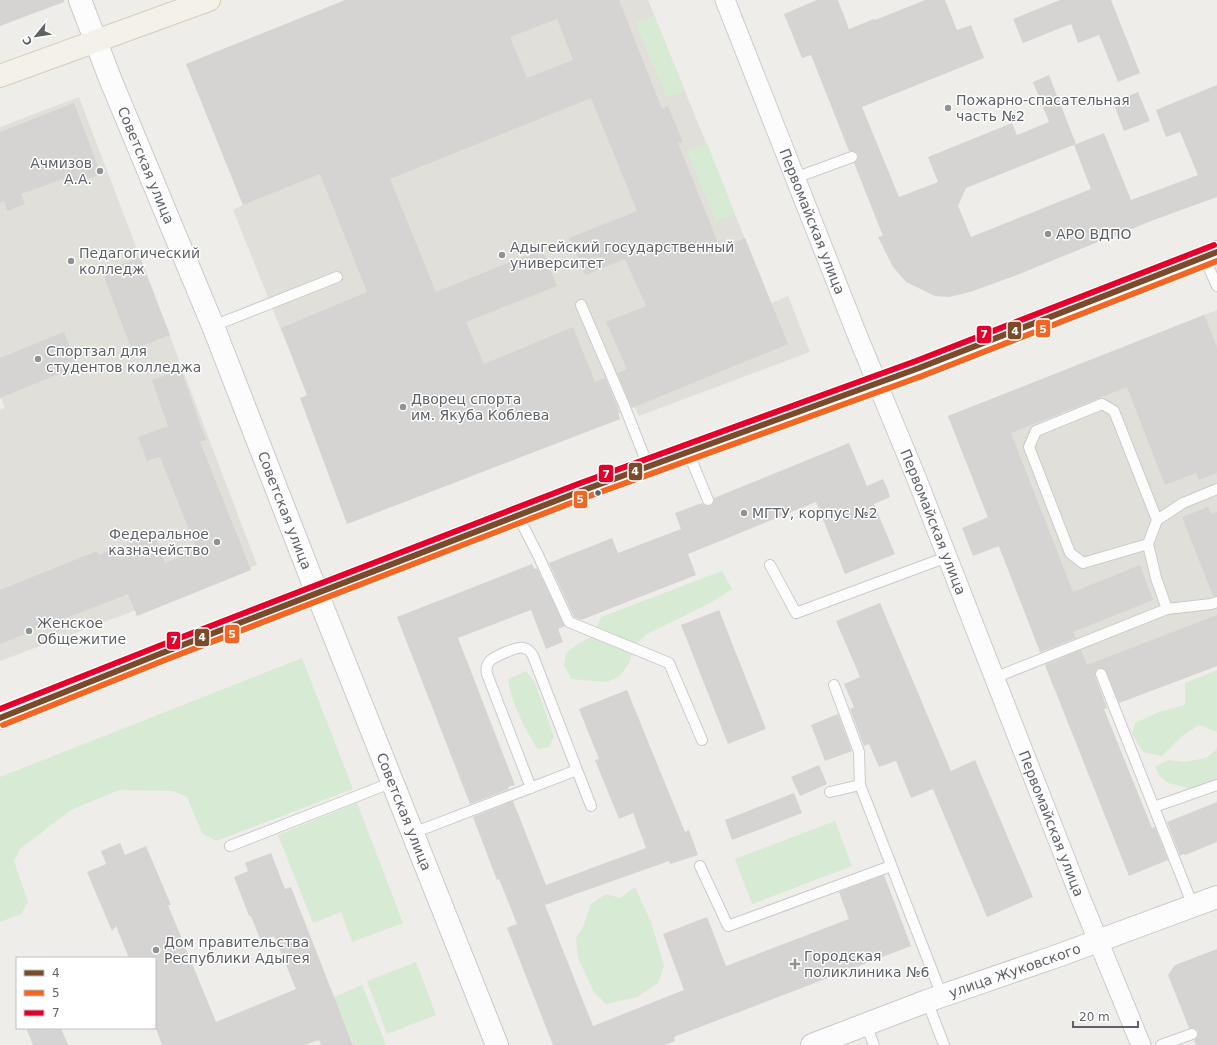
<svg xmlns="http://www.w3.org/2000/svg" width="1217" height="1045" font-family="'DejaVu Sans',sans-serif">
	<rect width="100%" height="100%" fill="#eeede9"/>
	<path fill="#e1dfd9" d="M 346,0 L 648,0 L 771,303 L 788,296 L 810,352 L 639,416 L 632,402 L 616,408 L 620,419 L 347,524 L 307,395 L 233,210 L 243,205 L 186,64 Z
		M 79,97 L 257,565 L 0,661 L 0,410 L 5,408 L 0,396 L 0,127 Z
		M 1217,310 L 1217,666 L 1124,701 L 1110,668 L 1055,690 L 948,416 Z"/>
	<path fill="#d7ead4" d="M 654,15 L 685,91 L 667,98 L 635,23 Z
		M 707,143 L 735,214 L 716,222 L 687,151 Z
		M 722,571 L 732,589 L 710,603 L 647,634 L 635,645 L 629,663 L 620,676 L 607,682 L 571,679 L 564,665 L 566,653 L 579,643 L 593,636 L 601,617 Z
		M 302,658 L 353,789 L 216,841 L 202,833 L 187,797 L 173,791 L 119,790 L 71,810 L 20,849 L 14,861 L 28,902 L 21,914 L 0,922 L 0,777 Z
		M 1217,670 L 1217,732 L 1199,725 L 1182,736 L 1162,756 L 1143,752 L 1132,734 L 1135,723 L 1159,712 L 1185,705 L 1185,683 Z
		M 526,671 L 535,683 L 554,737 L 549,747 L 538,749 C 526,732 510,700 508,679 Z
		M 1217,749 L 1217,791 L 1209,793 L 1168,783 L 1160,776 L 1155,767 L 1168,760 L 1185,762 L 1206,758 Z
		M 357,803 L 403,923 L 352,942 L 341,912 L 313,923 L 278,835 Z
		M 835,821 L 852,866 L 752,904 L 735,859 Z
		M 635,887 L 651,922 L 664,966 L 658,983 L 637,997 L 606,1004 L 594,992 L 578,958 L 576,938 L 583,927 L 591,904 L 606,894 L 620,898 Z
		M 416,962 L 436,1015 L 387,1034 L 367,981 Z
		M 362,985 L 386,1045 L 349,1045 L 353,1043 L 334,997 Z"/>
	<path fill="#d5d4d2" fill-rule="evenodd" d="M 0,0 L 64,0 L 64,2 L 0,26 Z
		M 345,0 L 619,0 L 662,109 L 668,106 L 683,142 L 678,143 L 720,248 L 745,238 L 788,344 L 632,408 L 617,373 L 627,369 L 606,322 L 646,306 L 625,259 L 585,275 L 569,238 L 637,211 L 591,98 L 390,179 L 436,292 L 542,249 L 557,286 L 466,322 L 484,364 L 573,327 L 595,382 L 605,378 L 620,413 L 618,413 L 620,419 L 347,524 L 300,398 L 307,395 L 281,328 L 367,292 L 320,174 L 243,205 L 186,64 ZM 557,19 L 573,60 L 527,78 L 510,37 Z
		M 817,0 L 838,0 L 849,29 L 874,19 L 875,20 L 925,0 L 945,0 L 957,30 L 971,25 L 984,58 L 862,107 L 899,197 L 938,182 L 928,157 L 1012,123 L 1017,135 L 1049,122 L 1033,82 L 1049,75 L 1076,144 L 966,188 L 958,206 L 971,237 L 1091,189 L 1074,145 L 1104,133 L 1131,200 L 1198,175 L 1180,132 L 1166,137 L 1156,110 L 1217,85 L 1217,197 L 1151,221 L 1115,236 L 1115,235 L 1017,275 L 970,292 L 949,297 L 935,296 L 906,282 L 893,267 L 878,237 L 883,236 L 854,163 L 858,158 L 858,154 L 853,151 L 849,151 L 811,55 L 802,58 L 784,14 Z
		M 1060,0 L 1111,0 L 1140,73 L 1118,82 L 1099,35 L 1078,43 L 1071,24 L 1023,43 L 1013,19 Z
		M 1138,92 L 1150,121 L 1124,131 L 1113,102 Z
		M 74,103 L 101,174 L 66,187 L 63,179 L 21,194 L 25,204 L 7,211 L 4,201 L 0,203 L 0,132 Z
		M 140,257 L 170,335 L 132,350 L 102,272 Z
		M 1204,315 L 1217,347 L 1217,473 L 1199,480 L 1196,473 L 1165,485 L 1127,387 L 1011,433 L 1073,592 L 1140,565 L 1153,600 L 1073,632 L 1076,638 L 1040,652 L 999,546 L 973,556 L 962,528 L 988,517 L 948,416 Z
		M 64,332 L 78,366 L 0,398 L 0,358 Z
		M 181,370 L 206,440 L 200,442 L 251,570 L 137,616 L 128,594 L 0,644 L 0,590 L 97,551 L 99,555 L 154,533 L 165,563 L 197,550 L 160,457 L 147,461 L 138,437 L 168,426 L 152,380 Z
		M 849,443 L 867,486 L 883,479 L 887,488 L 890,497 L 874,504 L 895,554 L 845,574 L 816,502 L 688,554 L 696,575 L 581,620 L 574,617 L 549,563 L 612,538 L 618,553 L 681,529 L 675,513 L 702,503 L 704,505 L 710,506 L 713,504 L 714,498 Z
		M 1208,507 L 1212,514 L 1217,512 L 1217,596 L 1213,596 L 1182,517 Z
		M 532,564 L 534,569 L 537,568 L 565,626 L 558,629 L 563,642 L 546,649 L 531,610 L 458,638 L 515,785 L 508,787 L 509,789 L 470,804 L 397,617 Z
		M 880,603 L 951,771 L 975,760 L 1033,897 L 987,917 L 933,789 L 911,798 L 896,761 L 879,767 L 869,744 L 864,746 L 850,709 L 854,707 L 844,684 L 860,677 L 836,621 Z
		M 719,610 L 766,729 L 728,744 L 681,625 Z
		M 1217,615 L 1217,666 L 1119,703 L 1105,669 L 1102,668 L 1099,668 L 1096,670 L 1095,673 L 1095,676 L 1107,708 L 1104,709 L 1152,828 L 1155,827 L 1168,860 L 1129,876 L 1045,665 L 1081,650 L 1087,665 Z
		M 627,690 L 685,832 L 689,830 L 698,855 L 670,864 L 669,861 L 545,905 L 593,1026 L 684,990 L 663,934 L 707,917 L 726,966 L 849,919 L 839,892 L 884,875 L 911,946 L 674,1037 L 675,1041 L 665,1045 L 553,1045 L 507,928 L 517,924 L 499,879 L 497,880 L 473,817 L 513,801 L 546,885 L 646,848 L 633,813 L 619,819 L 595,760 L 599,759 L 579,709 Z
		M 838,714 L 852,751 L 825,761 L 811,725 Z
		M 819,765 L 827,784 L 800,796 L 791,777 Z
		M 794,793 L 802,813 L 732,840 L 725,820 Z
		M 1217,802 L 1217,842 L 1185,855 L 1184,854 L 1180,856 L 1167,822 Z
		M 120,843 L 125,855 L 146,846 L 171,905 L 168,905 L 216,1022 L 296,989 L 274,936 L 261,941 L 251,916 L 249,916 L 234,877 L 248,871 L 245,863 L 271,853 L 285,889 L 291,887 L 353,1045 L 321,1045 L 319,1040 L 305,1045 L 162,1045 L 155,1026 L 155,958 L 129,958 L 116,926 L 112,931 L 87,872 L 106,864 L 101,851 Z
		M 1217,949 L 1217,1045 L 1196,1045 L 1194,1040 L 1198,1036 L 1198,1031 L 1194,1028 L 1189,1028 L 1168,975 L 1175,965 Z
		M 26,1028 L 61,1028 L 68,1045 L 33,1045 Z"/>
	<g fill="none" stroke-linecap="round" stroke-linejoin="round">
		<g stroke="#cacbcb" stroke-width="12">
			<path id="lane" d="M 795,178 L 852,157
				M 1204,257 L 1217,286
				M 581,305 L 624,405 L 648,466
				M 213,326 L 337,277
				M 688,452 L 708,500
				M 518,516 L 538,555 L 569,622 L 669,663 L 702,740
				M 1148,544 L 1083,563 L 1070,553 L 1029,447 L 1036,431 L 1102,404 L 1114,411 L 1157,520
				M 770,565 L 796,613 L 947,557
				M 1167,609 L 1156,578 L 1148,544 L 1157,520 L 1183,503 L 1217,489
				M 1101,674 L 1193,906
				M 994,678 L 1167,609 L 1211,604 L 1217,602
				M 834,685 L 859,752 L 860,785 L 942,996
				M 577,770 L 591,806
				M 830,792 L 860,785
				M 1154,807 L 1217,785
				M 413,833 C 467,812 522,791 577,770 L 533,656 C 531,652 528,649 524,648 C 518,646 492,657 489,662 C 486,666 486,669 487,674 L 531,788
				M 230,846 L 393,782
				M 700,866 L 728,926 L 891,866
				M 927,1001 L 944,1045
				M 866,1025 L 874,1045
				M 1161,1045 L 1192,1034"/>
		</g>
		<g stroke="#cacbcb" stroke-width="21">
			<g id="street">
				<path id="s1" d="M 725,0 L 858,337 L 916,477 L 1081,899 L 1141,1045"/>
			</g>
		</g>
		<g stroke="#c9c9ca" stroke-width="24">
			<g id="secondary">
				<path id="s2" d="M 80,0 L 111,81 L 213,326 L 317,593 L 497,1045"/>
				<path d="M 0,718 L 162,653 L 581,491 L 919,368 L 1217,252"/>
				<path id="s3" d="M 812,1045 L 927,1001 L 1060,955 L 1217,897"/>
			</g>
		</g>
		<g stroke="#d6cdb7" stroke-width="24">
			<path id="primary" d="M 0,76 L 209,0"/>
		</g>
		<use href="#lane" stroke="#fcfcfc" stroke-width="10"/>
		<use href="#street" stroke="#fcfcfc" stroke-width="19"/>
		<use href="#secondary" stroke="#fcfcfc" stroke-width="22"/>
		<use href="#primary" stroke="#f3f1e9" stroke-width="22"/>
		<g stroke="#fff" stroke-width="9">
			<path id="bus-1" d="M 0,718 L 162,653 L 581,491 L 919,368 L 1217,252"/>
		</g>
		<g stroke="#fff" stroke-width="9">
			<path id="bus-2" d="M 3,725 L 165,660 L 584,498 L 922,376 L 1217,261"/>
		</g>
		<g stroke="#fff" stroke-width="9">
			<path id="bus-3" d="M 0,709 L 159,646 L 578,484 L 916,361 L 1214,245"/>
		</g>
		<use href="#bus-1" stroke="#7a4b2a" stroke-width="6"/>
		<use href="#bus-2" stroke="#f26522" stroke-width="6"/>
		<use href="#bus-3" stroke="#e4002b" stroke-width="6"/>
	</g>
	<g fill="#909394" stroke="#fff" stroke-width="1.5">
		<circle cx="948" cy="108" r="4"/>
		<circle cx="100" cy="171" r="4"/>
		<circle cx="1048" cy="234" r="4"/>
		<circle cx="502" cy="255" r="4"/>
		<circle cx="71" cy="261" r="4"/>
		<circle cx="38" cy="359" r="4"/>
		<circle cx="403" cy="407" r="4"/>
		<circle cx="744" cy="513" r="4"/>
		<circle cx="217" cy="542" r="4"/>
		<circle cx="29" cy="631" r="4"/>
		<circle cx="156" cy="950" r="4"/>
		<path d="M793 958h4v4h4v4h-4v4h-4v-4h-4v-4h4z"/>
	</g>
	<circle fill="#5e6267" stroke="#fff" stroke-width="1.5" cx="598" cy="493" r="3.5"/>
	<g text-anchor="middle" stroke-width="3" stroke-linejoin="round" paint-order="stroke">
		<g font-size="14" fill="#5e6267" stroke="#fff" text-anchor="start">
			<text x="956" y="105">Пожарно-спасательная<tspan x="956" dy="16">часть №2</tspan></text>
			<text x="92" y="168" text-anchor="end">Ачмизов<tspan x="92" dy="16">А.А.</tspan></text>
			<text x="1056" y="239">АРО ВДПО</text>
			<text x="510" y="252">Адыгейский государственный<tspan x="510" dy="16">университет</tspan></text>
			<text x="79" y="258">Педагогический<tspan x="79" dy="16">колледж</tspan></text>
			<text x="46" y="356">Спортзал для<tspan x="46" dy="16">студентов колледжа</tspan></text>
			<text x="411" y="404">Дворец спорта<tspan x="411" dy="16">им. Якуба Коблева</tspan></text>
			<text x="752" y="518">МГТУ, корпус №2</text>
			<text x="209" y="539" text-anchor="end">Федеральное<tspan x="209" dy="16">казначейство</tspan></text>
			<text x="37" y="628">Женское<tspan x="37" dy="16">Общежитие</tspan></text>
			<text x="164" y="947">Дом правительства<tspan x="164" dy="16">Республики Адыгея</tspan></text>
			<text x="804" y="961">Городская<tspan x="804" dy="16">поликлиника №6</tspan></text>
		</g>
		<g font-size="14" fill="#5e6267" stroke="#fff">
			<text dy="5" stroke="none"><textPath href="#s2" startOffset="178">Советская улица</textPath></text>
			<text dy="5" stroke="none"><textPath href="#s1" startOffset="238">Первомайская улица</textPath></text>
			<text dy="5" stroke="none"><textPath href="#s2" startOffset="550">Советская улица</textPath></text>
			<text dy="5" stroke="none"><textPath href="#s1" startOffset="562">Первомайская улица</textPath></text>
			<text dy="5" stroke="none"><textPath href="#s2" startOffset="874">Советская улица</textPath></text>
			<text dy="5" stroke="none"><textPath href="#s1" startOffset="886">Первомайская улица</textPath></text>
			<text dy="5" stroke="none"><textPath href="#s3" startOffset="216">улица Жуковского</textPath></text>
		</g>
	</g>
	<g stroke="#fff" stroke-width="1.5">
		<rect x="1035" y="319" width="16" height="19" rx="4" fill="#f26522"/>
		<rect x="1007" y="321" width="15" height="19" rx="4" fill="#7a4b2a"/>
		<rect x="976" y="325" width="16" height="19" rx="4" fill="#e4002b"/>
		<rect x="628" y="462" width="15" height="19" rx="4" fill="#7a4b2a"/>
		<rect x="598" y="464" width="16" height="19" rx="4" fill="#e4002b"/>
		<rect x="573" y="490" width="15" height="19" rx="4" fill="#f26522"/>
		<rect x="224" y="624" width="16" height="20" rx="4" fill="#f26522"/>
		<rect x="194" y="628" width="16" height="19" rx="4" fill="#7a4b2a"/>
		<rect x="166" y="631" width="15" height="19" rx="4" fill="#e4002b"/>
	</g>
	<g font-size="11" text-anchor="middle" font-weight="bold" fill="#fff">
		<text x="1043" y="333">5</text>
		<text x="1015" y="335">4</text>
		<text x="984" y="338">7</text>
		<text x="635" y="475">4</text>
		<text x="606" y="478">7</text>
		<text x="580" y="503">5</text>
		<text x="232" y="638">5</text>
		<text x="202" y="641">4</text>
		<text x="174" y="644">7</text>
	</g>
	<rect x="16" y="957" width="140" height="72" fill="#ffffff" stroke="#bfc0c2"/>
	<rect x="24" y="970" width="20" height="6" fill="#7a4b2a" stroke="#bfc0c2"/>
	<text x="52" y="977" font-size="12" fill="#5e6267">4</text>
	<rect x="24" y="990" width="20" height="6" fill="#f26522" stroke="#bfc0c2"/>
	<text x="52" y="997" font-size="12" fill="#5e6267">5</text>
	<rect x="24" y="1010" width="20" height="6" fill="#e4002b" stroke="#bfc0c2"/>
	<text x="52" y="1017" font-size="12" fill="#5e6267">7</text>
	<g transform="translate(36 36) rotate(240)" stroke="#ffffff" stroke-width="3" paint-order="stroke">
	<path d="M0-3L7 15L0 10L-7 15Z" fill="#5e6267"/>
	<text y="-6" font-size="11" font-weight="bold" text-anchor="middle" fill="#5e6267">С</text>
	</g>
	<path d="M1073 1021v6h65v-6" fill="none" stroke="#5e6267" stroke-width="2"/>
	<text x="1079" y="1021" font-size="12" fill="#5e6267" stroke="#ffffff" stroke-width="3" paint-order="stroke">20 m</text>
</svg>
